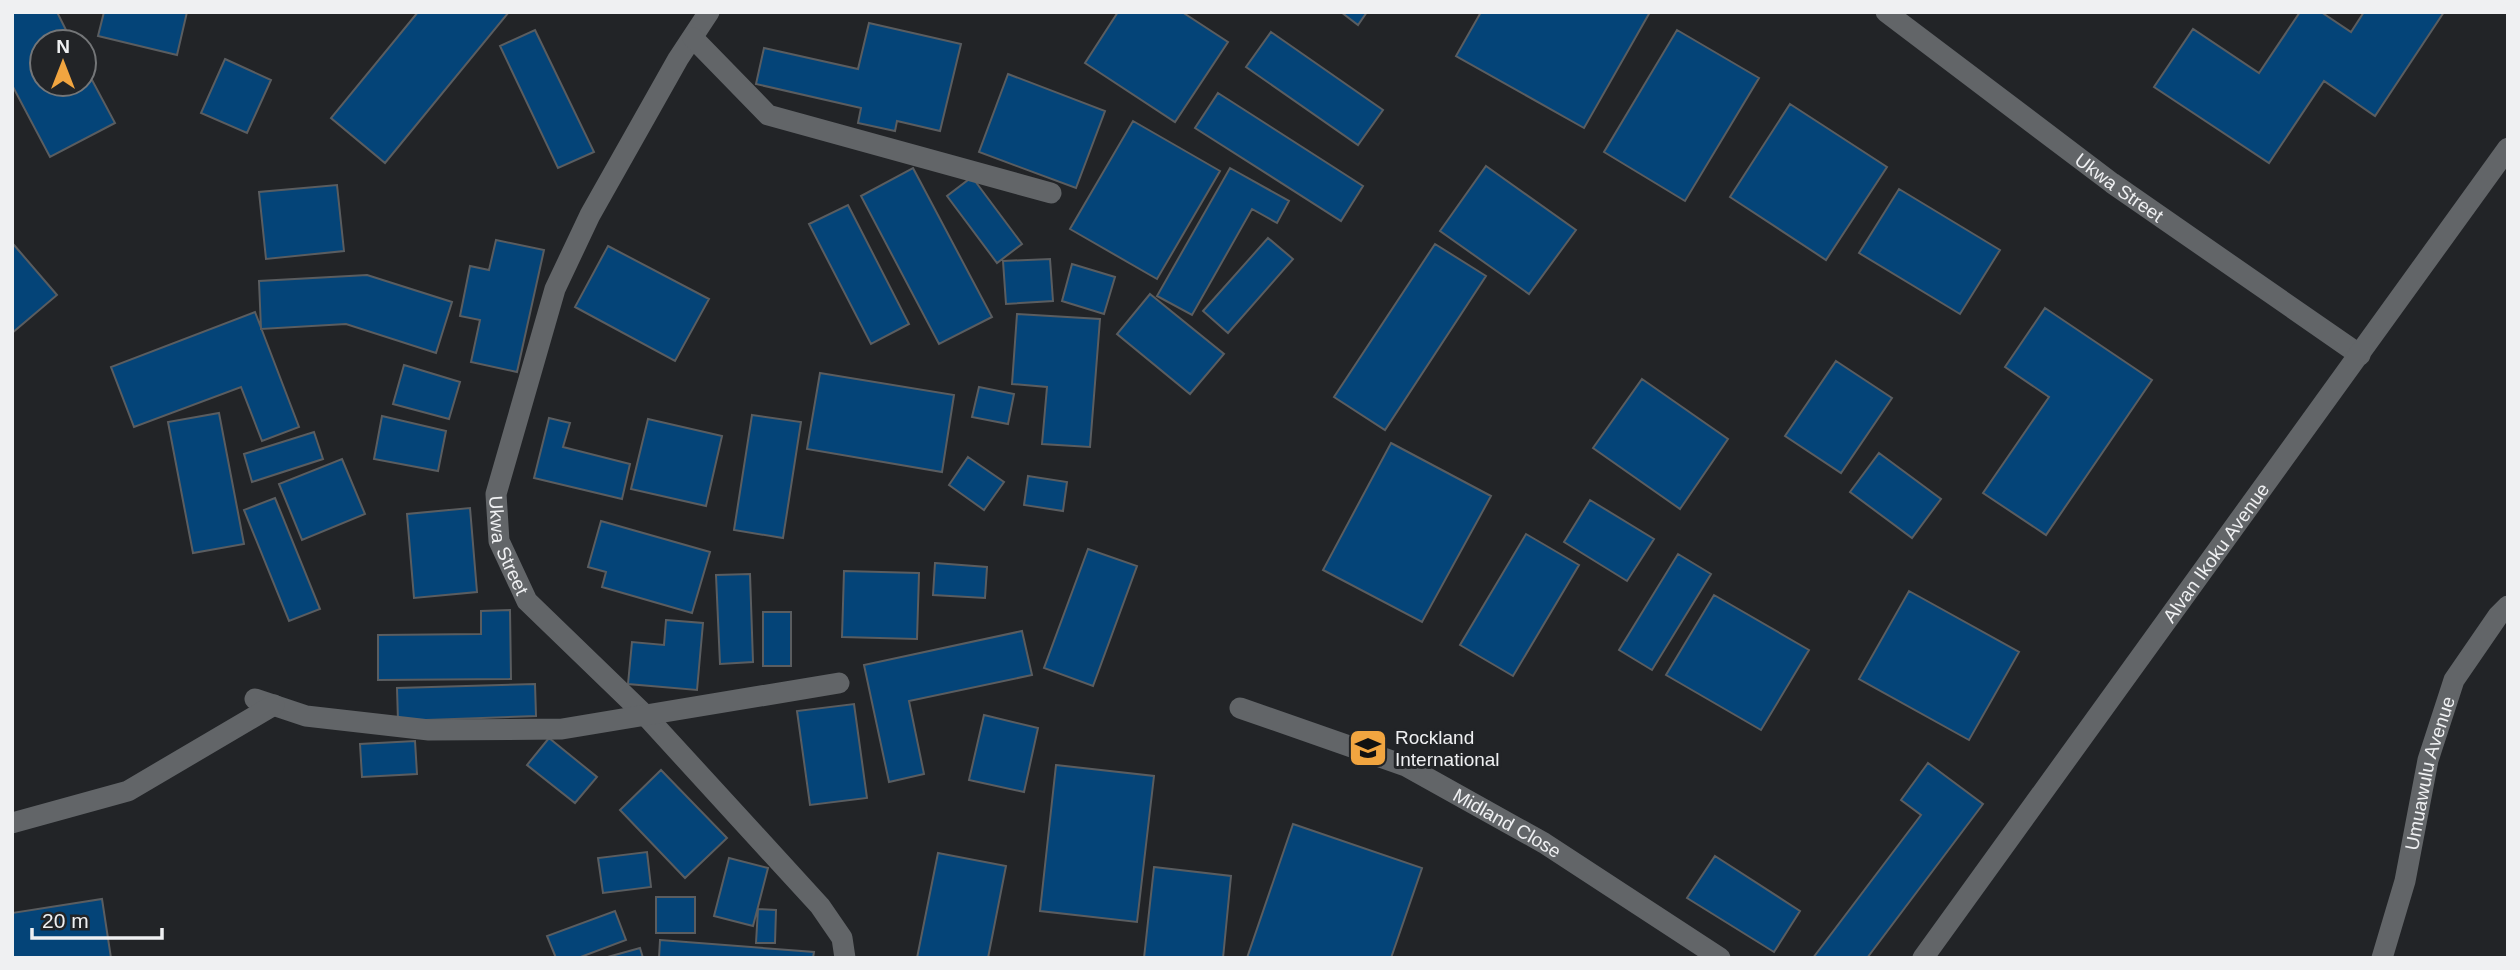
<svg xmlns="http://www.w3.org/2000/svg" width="2520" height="970" font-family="Arial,sans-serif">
	<rect width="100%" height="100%" fill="#222427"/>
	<path fill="#044478" stroke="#5a5d60" stroke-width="2" d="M 12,12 L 57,12 L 72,42 L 42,42 L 42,84 L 84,84 L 84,65 L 115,123 L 50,157 L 12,85 Z
		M 104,12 L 187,12 L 177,55 L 98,36 Z
		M 418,12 L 509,12 L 385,163 L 331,118 Z
		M 1118,12 L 1182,12 L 1228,42 L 1175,122 L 1085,63 Z
		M 1341,12 L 1367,12 L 1358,25 Z
		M 1481,12 L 1650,12 L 1584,128 L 1456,56 Z
		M 2300,12 L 2321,12 L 2351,32 L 2364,12 L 2444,12 L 2375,116 L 2324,81 L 2269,163 L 2154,87 L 2193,29 L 2259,73 Z
		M 869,23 L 961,44 L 940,131 L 897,121 L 895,131 L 858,123 L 861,108 L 756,84 L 764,48 L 858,69 Z
		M 535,30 L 594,152 L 558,168 L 500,46 Z
		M 1677,30 L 1759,78 L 1685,201 L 1604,152 Z
		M 1271,32 L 1383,110 L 1358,145 L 1246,67 Z
		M 225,59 L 271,80 L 247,133 L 201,113 Z
		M 1008,74 L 1105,111 L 1076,188 L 979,152 Z
		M 1218,93 L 1363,186 L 1341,221 L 1195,128 Z
		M 1790,104 L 1887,167 L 1826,260 L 1730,197 Z
		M 1133,121 L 1220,171 L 1157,279 L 1070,229 Z
		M 1486,166 L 1576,230 L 1529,294 L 1440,231 Z
		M 913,168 L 992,317 L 939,344 L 861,196 Z
		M 1230,168 L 1289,201 L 1277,223 L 1252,209 L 1192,315 L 1157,296 Z
		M 972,177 L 1022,244 L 997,263 L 947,196 Z
		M 337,185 L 344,251 L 266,259 L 259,192 Z
		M 1899,189 L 2000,250 L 1960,314 L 1859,253 Z
		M 848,205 L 909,324 L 871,344 L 809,224 Z
		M 1268,238 L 1293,259 L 1228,333 L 1203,311 Z
		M 496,240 L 544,250 L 517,372 L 471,362 L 480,320 L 460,316 L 470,266 L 489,270 Z
		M 1435,244 L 1486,276 L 1385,430 L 1334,397 Z
		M 14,245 L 57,295 L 12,333 L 12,246 Z
		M 608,246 L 709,299 L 675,361 L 575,307 Z
		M 1050,259 L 1053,301 L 1006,304 L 1003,261 Z
		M 1072,264 L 1115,277 L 1104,314 L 1062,301 Z
		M 367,275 L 452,302 L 436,353 L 346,324 L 261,329 L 259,281 Z
		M 1150,294 L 1224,354 L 1190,394 L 1117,334 Z
		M 2045,308 L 2152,380 L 2046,535 L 1983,493 L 2049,397 L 2005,367 Z
		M 255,312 L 299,427 L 262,441 L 241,387 L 134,427 L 111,367 Z
		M 1017,314 L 1100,319 L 1090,447 L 1042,444 L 1047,387 L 1012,384 Z
		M 1836,361 L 1892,398 L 1841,473 L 1785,436 Z
		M 404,365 L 460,382 L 449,419 L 393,404 Z
		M 820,373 L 954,395 L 942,472 L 807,449 Z
		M 1642,379 L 1728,439 L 1680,509 L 1593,448 Z
		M 979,387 L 1014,394 L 1008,424 L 972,417 Z
		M 219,413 L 244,544 L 193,553 L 168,422 Z
		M 752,415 L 801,422 L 783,538 L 734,530 Z
		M 382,416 L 446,431 L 438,471 L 374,459 Z
		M 549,418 L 570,423 L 563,447 L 630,464 L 622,499 L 534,478 Z
		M 648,419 L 722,436 L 706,506 L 631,489 Z
		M 314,432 L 323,459 L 252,482 L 244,454 Z
		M 1391,443 L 1491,496 L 1422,622 L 1323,570 Z
		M 1879,453 L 1941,499 L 1912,538 L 1850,492 Z
		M 968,457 L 1004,482 L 984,510 L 949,485 Z
		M 342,459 L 365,514 L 302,540 L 279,484 Z
		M 1028,476 L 1067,482 L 1063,511 L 1024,505 Z
		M 275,498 L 320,609 L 289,621 L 244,510 Z
		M 1590,500 L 1654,539 L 1627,581 L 1564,542 Z
		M 470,508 L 477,592 L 414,598 L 407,514 Z
		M 601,521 L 710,552 L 692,613 L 602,587 L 606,572 L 588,567 Z
		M 1526,534 L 1579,565 L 1513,676 L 1460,645 Z
		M 1088,549 L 1137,566 L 1093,686 L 1044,668 Z
		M 1678,554 L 1711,574 L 1652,670 L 1619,650 Z
		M 935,563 L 987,567 L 985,598 L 933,595 Z
		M 844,571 L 919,573 L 917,639 L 842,637 Z
		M 750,574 L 753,662 L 720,664 L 716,575 Z
		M 1909,591 L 2019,652 L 1969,740 L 1859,679 Z
		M 1714,595 L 1809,650 L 1761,730 L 1666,675 Z
		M 510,610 L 511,679 L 378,680 L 378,635 L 481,634 L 481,611 Z
		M 763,612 L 791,612 L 791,666 L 763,666 Z
		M 666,620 L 703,623 L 697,690 L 628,684 L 632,642 L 664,645 Z
		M 1022,631 L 1032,675 L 909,701 L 924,774 L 889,782 L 864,665 Z
		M 535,684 L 536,716 L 398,721 L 397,688 Z
		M 854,704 L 867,798 L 810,805 L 797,711 Z
		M 984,715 L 1038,728 L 1024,792 L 969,780 Z
		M 549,738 L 597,777 L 575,803 L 527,765 Z
		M 415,741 L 417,774 L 362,777 L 360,744 Z
		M 1928,763 L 1983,804 L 1867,958 L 1813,958 L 1921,815 L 1901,800 Z
		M 1056,765 L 1154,776 L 1137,922 L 1040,911 Z
		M 661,770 L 727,838 L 685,878 L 620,810 Z
		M 1293,824 L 1422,868 L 1391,958 L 1247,958 Z
		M 647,852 L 651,887 L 603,893 L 598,858 Z
		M 938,853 L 1006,866 L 988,958 L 917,958 Z
		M 1715,856 L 1800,911 L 1774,952 L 1687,898 Z
		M 729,858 L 768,868 L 753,926 L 714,916 Z
		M 1154,867 L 1231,876 L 1223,958 L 1144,958 Z
		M 656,897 L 695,897 L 695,933 L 656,933 Z
		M 102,899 L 111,958 L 12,958 L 12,913 Z
		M 758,909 L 776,910 L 775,943 L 756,943 Z
		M 615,911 L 626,940 L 578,958 L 556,958 L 547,936 Z
		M 660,940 L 814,952 L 813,958 L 659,958 Z
		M 640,948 L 643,958 L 604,958 Z"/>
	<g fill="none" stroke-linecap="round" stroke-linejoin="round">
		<path stroke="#626568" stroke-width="21" id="s1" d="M 2382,958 L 2405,881 L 2428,760 L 2454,680 L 2498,616 L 2508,606"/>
		<g stroke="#626568" stroke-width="21">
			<path id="s2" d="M 709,12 L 678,59 L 590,215 L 555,289 L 496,494 L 499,541 L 527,601 L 646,716 L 820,906 L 842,938 L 845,958"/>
			<path id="s3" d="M 1886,12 L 2112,183 L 2360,355"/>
			<path d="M 693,38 L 768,115 L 1051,193"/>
			<path d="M 255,699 L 306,716 L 429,730 L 562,729 L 839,683"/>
			<path id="s4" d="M 1240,708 L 1406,766 L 1544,843 L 1720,958"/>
			<path d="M 12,823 L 128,791 L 274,705"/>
			<path id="s5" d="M 1923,958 L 2508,148"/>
		</g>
	</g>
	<defs>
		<g id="university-square" transform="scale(2.0125)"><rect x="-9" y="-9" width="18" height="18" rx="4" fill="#f1a540" stroke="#222427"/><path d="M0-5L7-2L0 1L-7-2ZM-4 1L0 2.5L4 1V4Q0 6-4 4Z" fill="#111"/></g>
	</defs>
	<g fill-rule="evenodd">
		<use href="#university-square" x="1368" y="748"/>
	</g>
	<g text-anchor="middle" stroke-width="6" stroke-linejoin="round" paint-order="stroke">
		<g font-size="19" fill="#eff0f2" stroke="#222427">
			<text dy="7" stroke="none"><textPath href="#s3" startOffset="292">Ukwa Street</textPath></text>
			<text dy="7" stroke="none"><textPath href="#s2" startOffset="584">Ukwa Street</textPath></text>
			<text dy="7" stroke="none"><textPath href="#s5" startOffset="500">Alvan Ikoku Avenue</textPath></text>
			<text dy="7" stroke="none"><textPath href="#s1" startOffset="191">Umuawulu Avenue</textPath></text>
			<text dy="7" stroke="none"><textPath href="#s4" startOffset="292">Midland Close</textPath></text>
		</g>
		<g font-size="19" fill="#eff0f2" stroke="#222427" text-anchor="start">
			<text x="1395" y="744">Rockland<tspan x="1395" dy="22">International</tspan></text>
		</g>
	</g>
	<rect width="2520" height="970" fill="none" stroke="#eff0f2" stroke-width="28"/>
	<g transform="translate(63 63)"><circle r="33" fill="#222427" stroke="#747678" stroke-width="2"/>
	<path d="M0-5L12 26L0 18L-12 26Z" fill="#f1a540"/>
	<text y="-10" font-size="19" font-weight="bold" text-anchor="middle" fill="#eff0f2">N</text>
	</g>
	<path d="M32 928v10h130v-10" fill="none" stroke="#eff0f2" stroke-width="3.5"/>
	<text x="42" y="928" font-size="21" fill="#eff0f2" stroke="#222427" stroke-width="5" paint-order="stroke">20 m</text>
</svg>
